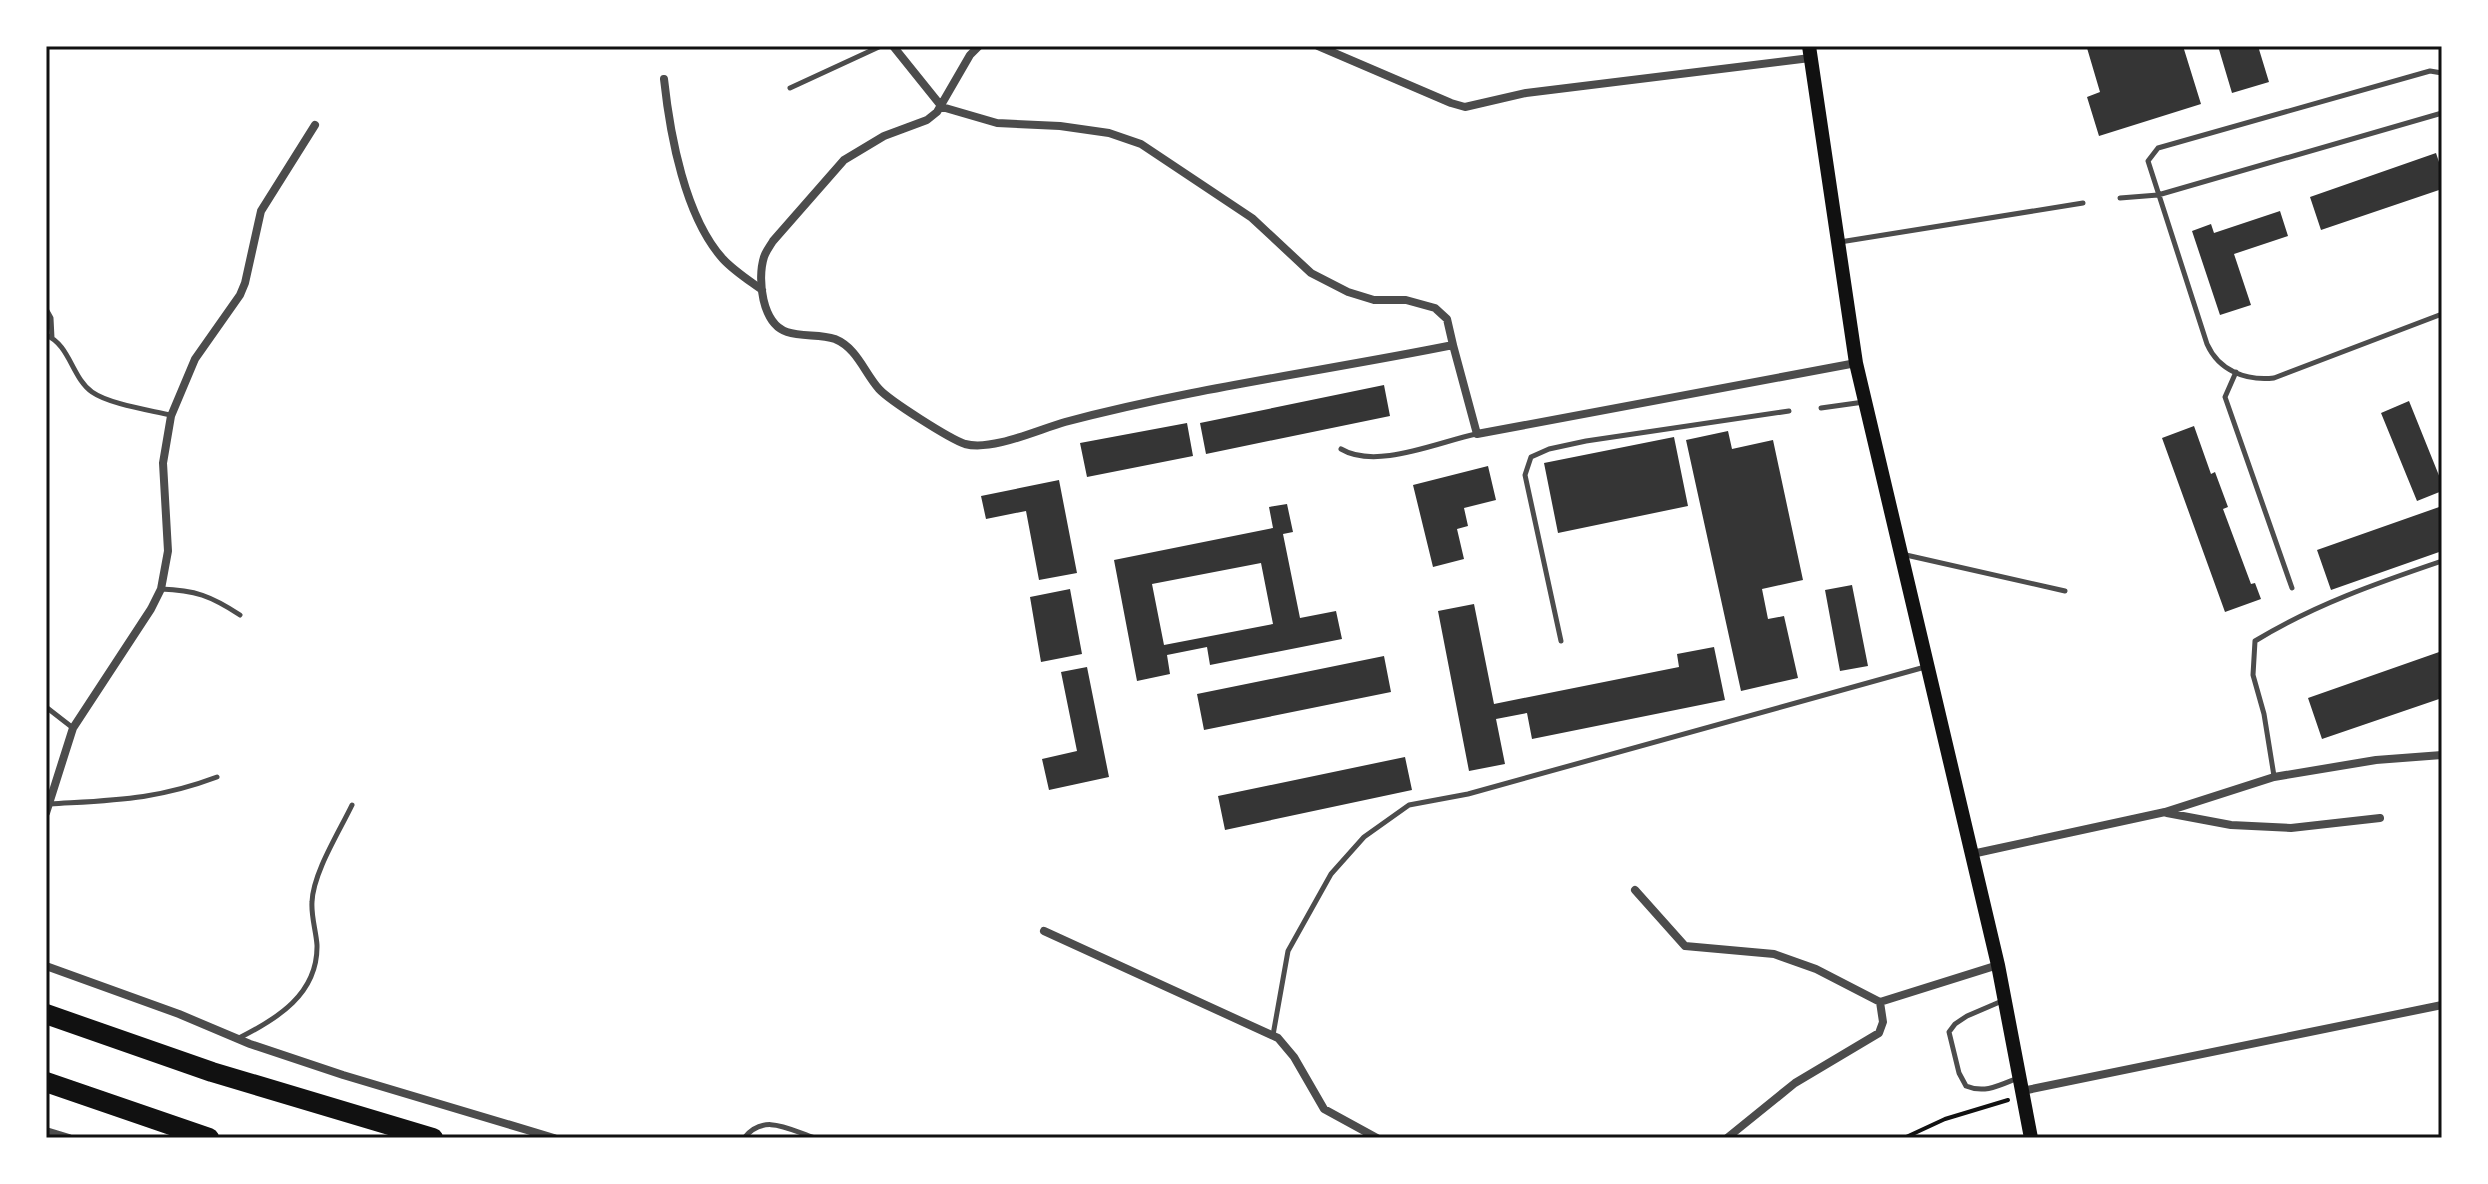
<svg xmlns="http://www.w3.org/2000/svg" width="2488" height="1184" font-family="'Alegreya Sans',sans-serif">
	<rect width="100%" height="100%" fill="#fff"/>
	<path fill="#353535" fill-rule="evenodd" d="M 2092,46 L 2183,46 L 2201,104 L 2099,136 L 2087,97 L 2100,92 L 2087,48 Z
		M 2218,46 L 2258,46 L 2269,82 L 2232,93 Z
		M 2436,153 L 2442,171 L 2442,189 L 2321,230 L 2310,197 Z
		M 2280,211 L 2288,236 L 2234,254 L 2251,305 L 2220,315 L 2192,231 L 2211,224 L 2214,233 Z
		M 1384,385 L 1390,416 L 1206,454 L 1200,423 Z
		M 2409,401 L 2442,483 L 2442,491 L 2417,501 L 2381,413 Z
		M 1187,423 L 1193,456 L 1087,477 L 1080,443 Z
		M 2194,426 L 2211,474 L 2215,472 L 2228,507 L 2223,509 L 2251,584 L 2255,583 L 2261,599 L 2225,612 L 2162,438 Z
		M 1728,431 L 1732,449 L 1773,440 L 1803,580 L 1762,589 L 1768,619 L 1784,616 L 1798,678 L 1741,691 L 1686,440 Z
		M 1674,437 L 1688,506 L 1558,533 L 1544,463 Z
		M 1488,466 L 1496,500 L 1464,508 L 1468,526 L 1457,529 L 1464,559 L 1433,567 L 1413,485 Z
		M 1059,480 L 1077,573 L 1039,580 L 1026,511 L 986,519 L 981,496 Z
		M 1287,504 L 1293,532 L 1283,534 L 1300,618 L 1336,611 L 1342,639 L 1210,665 L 1207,647 L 1167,655 L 1170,674 L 1137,681 L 1114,560 L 1273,528 L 1269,507 ZM 1261,563 L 1273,624 L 1164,645 L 1152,584 Z
		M 2442,506 L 2442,551 L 2331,590 L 2317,550 Z
		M 1852,585 L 1868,666 L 1840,671 L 1825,590 Z
		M 1070,589 L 1082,654 L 1041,662 L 1030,597 Z
		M 1474,604 L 1494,704 L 1679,667 L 1677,654 L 1714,647 L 1725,700 L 1532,739 L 1527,713 L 1496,719 L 1505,764 L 1469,771 L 1438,611 Z
		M 2442,651 L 2442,698 L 2322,739 L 2308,698 Z
		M 1384,656 L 1391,692 L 1204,730 L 1197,694 Z
		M 1087,667 L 1109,777 L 1049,790 L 1042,759 L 1077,751 L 1061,672 Z
		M 1405,757 L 1412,790 L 1225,830 L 1218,796 Z"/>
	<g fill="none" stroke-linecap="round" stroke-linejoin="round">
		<path stroke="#111" stroke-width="4" d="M 1904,1138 L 1945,1119 L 2008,1100"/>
		<path stroke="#4c4c4c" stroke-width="5" d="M 2442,73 L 2430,71 L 2158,148 L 2148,161 L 2207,344 C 2219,371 2246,381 2274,378 L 2442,314
			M 790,88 L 881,46
			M 2120,198 L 2158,195 L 2442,113
			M 1840,242 L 2083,203
			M 46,309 L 51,318 L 52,338
			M 46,335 C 70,345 72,378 92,392 C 109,404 149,410 170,415
			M 2236,372 L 2225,397 L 2292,588
			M 1821,408 L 1864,402
			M 1341,449 C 1376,470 1438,442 1476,434
			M 1906,555 L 2065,591
			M 161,589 C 195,590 211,596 240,615
			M 1561,641 L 1525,475 L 1531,457 L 1549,449 L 1586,441 L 1789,411
			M 46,707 L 73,728
			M 2274,776 L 2264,714 L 2253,675 L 2255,641 C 2314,605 2377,583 2442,561
			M 50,804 C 114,800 156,800 217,777
			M 2002,1001 L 1967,1016 L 1955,1024 L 1949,1032 L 1959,1073 L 1966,1086 C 1985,1094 2000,1085 2018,1078
			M 1273,1035 L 1288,951 L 1331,874 L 1364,837 L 1409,805 L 1468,794 L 1925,667
			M 239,1038 C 277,1019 318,994 317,945 C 316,931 311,916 312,902 C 313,873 339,832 352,805
			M 744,1138 C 764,1113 788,1129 815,1138"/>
		<path stroke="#4c4c4c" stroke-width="8" d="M 893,46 L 942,107 L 997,123 L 1060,126 L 1109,133 L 1141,144 L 1252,218 L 1311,273 L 1348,292 L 1374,300 L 1406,300 L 1435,308 L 1447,319 L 1453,345
			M 979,46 L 970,55 L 937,112 L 927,120 L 884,136 L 844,160 L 773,241 C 770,246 766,251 764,257 C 757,279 762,324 787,332 C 802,337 820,334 835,339 C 857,348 864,372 879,389 C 890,401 950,439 965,444 C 993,451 1037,430 1065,422 C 1193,388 1324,371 1453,345 L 1477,434 L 1856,363
			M 1318,46 L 1451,103 L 1465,107 L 1526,93 L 1810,58
			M 664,79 C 670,135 685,217 723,259 C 734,271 750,281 762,290
			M 46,813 L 73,728 L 151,609 L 161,589 L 168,551 L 163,463 L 171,416 L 195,359 L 240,295 L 245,283 L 261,211 L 315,125
			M 2167,813 L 2231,825 L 2291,828 L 2380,818
			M 1972,854 L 2165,812 L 2274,777 L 2376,760 L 2442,755
			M 1635,890 L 1685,946 L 1774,954 L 1816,969 L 1880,1002
			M 1044,931 L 1278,1038 L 1294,1057 L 1324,1109 L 1377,1138
			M 46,966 L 179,1014 L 250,1044 L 343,1075 L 554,1138
			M 2022,1091 L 2442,1005
			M 46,1131 L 69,1138
			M 1727,1138 L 1795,1083 L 1879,1033 L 1883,1022 L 1880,1002 L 1998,965"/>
		<path stroke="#111" stroke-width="14" d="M 1809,46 L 1856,363 L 1998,965 L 2031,1138"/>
		<path stroke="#111" stroke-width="20" d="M 46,1014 L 212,1072 L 433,1138
			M 46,1082 L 209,1138"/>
	</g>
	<rect width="2488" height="1184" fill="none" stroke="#ffffff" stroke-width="96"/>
	<rect x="48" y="48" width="2392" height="1088" fill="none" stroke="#111" stroke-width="3"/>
</svg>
